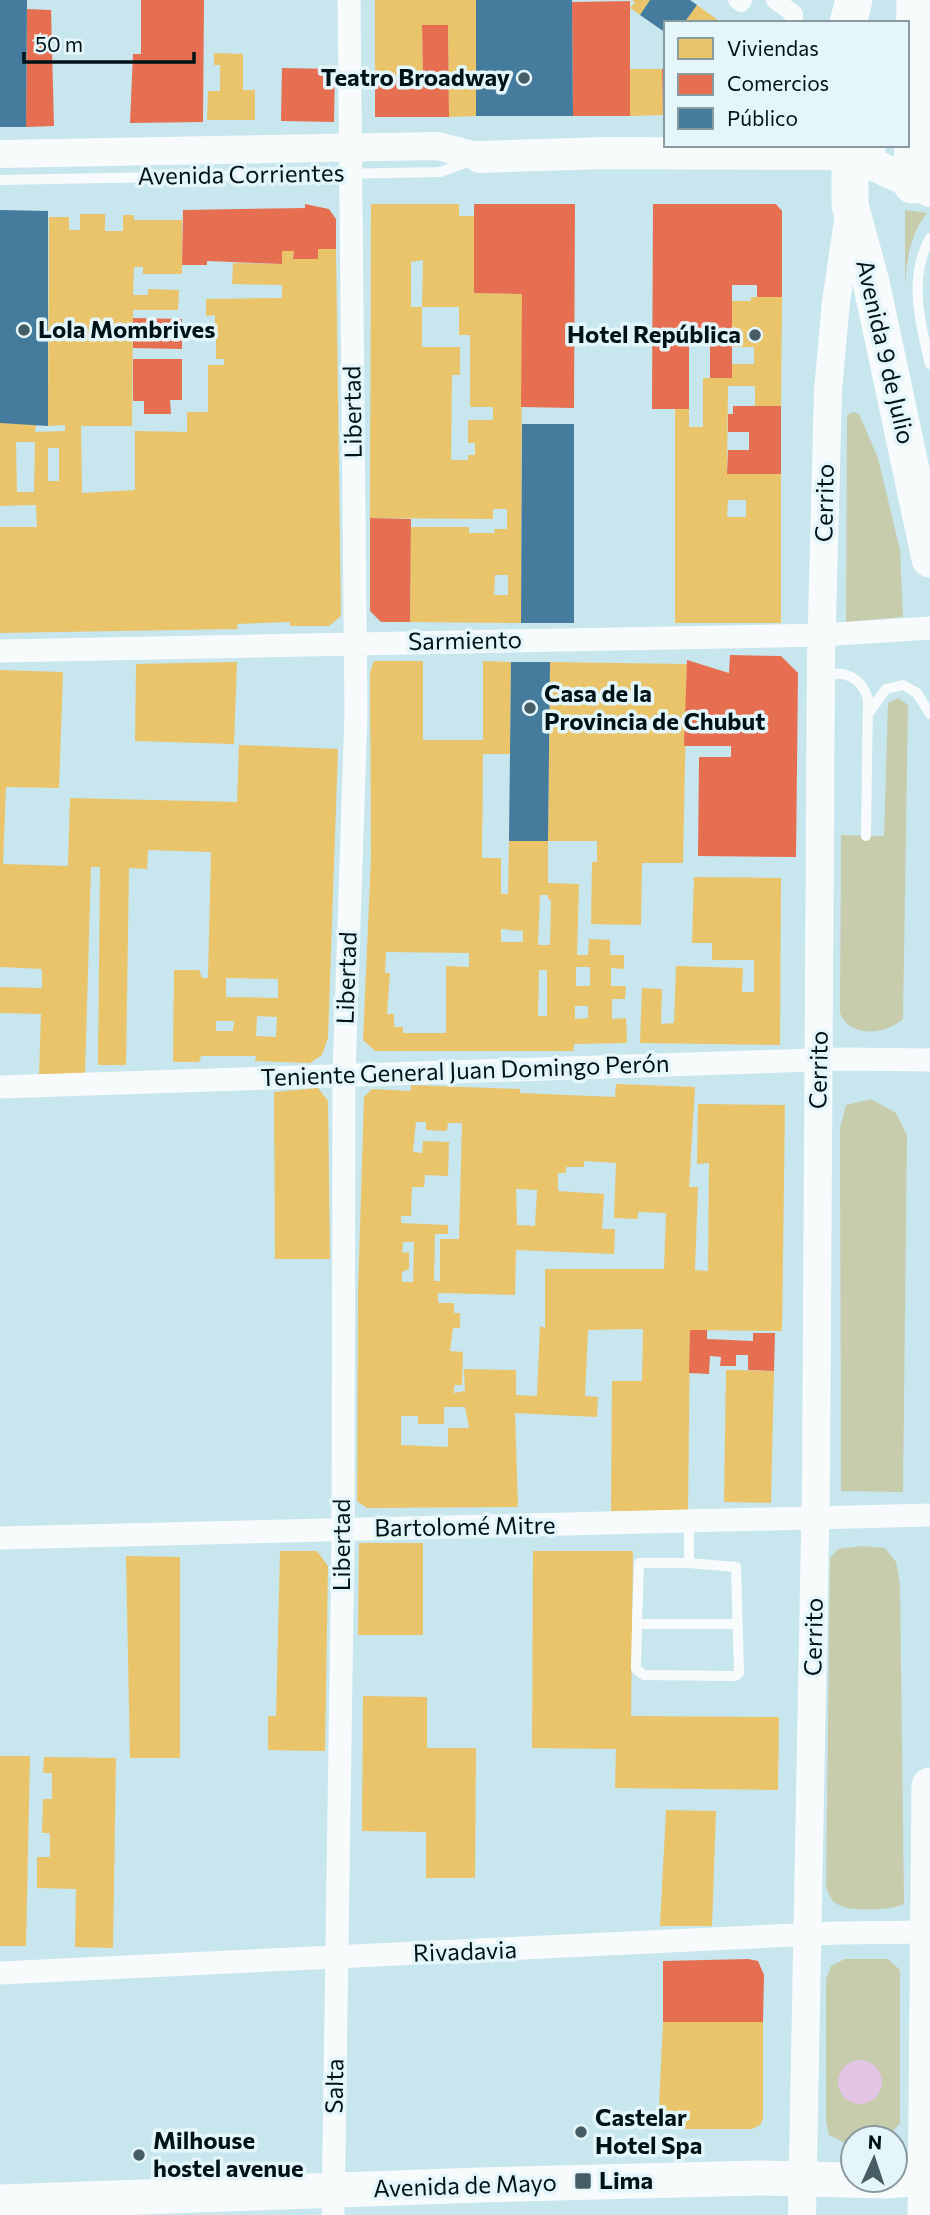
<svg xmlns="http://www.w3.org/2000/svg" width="930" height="2215" font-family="Commissioner,sans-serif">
	<rect width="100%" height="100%" fill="#c8e6ee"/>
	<path fill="#c7ccad" d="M 905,210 L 927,213 C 910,235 907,258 905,286 Z
		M 853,412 L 859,414 L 878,458 L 900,550 L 903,617 L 846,622 L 847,415 Z
		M 898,698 L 908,705 L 903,1019 C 885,1035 849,1038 840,1013 L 841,835 L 884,836 L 888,703 Z
		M 871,1099 L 896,1113 L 907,1135 L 903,1492 L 841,1491 L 840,1128 L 846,1105 Z
		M 863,1546 L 885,1548 L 896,1562 L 900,1584 L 904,1904 C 894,1910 849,1912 839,1905 C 831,1901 829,1895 826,1887 L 830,1558 L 838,1549 Z
		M 845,1959 L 888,1959 L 900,1970 L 900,2123 L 887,2138 L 853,2138 L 853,2143 L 845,2143 L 829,2135 L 826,2120 L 826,1979 L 831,1966 Z"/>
	<path fill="#e2c4e4" d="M838 2082a22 22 0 1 1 44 0a22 22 0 1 1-44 0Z"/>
	<path fill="#e9c46a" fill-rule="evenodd" d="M 375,0 L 476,0 L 476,116 L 449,117 L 448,25 L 422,25 L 423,77 L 375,78 Z
		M 632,0 L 650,0 L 640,15 L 630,8 L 635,2 Z
		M 697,5 L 722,23 L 684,23 Z
		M 214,53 L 243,54 L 243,90 L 255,90 L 255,120 L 207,120 L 208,91 L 220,91 L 220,65 L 214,65 Z
		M 630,69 L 662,69 L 663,115 L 630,116 Z
		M 371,204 L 459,204 L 459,216 L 474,216 L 474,293 L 522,294 L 521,623 L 410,622 L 411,527 L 469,527 L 469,533 L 495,533 L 494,529 L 507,529 L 507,509 L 493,509 L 493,519 L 370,518 ZM 423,260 L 422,307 L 411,307 L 411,262 ZM 422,307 L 459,307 L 459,335 L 470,335 L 470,407 L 493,407 L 493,420 L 468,420 L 468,443 L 475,443 L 475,455 L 468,455 L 468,460 L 451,460 L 452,375 L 460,375 L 460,347 L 422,347 ZM 495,575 L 508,575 L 508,595 L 494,595 Z
		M 80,214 L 105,214 L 105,231 L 123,231 L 123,215 L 134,215 L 134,220 L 182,220 L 182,274 L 143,274 L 143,267 L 134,267 L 133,295 L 148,295 L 148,289 L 179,290 L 178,310 L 133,310 L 132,426 L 81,426 L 82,493 L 135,490 L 135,431 L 187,432 L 187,412 L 208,412 L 208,365 L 224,365 L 224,359 L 216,359 L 216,334 L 207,336 L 206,328 L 215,328 L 215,315 L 206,316 L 206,299 L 282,298 L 282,285 L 232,284 L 233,263 L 282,264 L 282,251 L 294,251 L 293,259 L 318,259 L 318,249 L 336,249 L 341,616 L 329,626 L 290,626 L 290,622 L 237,624 L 238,629 L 0,633 L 0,527 L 37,527 L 36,505 L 0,506 L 0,423 L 36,424 L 35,432 L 65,431 L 65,425 L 48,426 L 49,217 L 69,217 L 69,230 L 80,230 ZM 16,442 L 35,442 L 34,492 L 17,492 ZM 48,448 L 59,448 L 59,481 L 48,481 Z
		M 751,297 L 782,297 L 781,406 L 755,406 L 755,386 L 728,386 L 727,474 L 781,474 L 781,623 L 675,623 L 675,409 L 689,409 L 689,427 L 703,427 L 703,378 L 732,378 L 732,364 L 754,364 L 754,347 L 732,347 L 732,301 L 751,301 ZM 728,500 L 746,500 L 746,517 L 727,517 Z
		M 374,661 L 423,661 L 423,740 L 483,740 L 483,661 L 511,662 L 510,754 L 483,754 L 482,858 L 501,858 L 501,894 L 508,894 L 509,841 L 548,841 L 548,883 L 579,884 L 577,955 L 588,955 L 589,939 L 610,940 L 610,955 L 624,955 L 624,969 L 611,968 L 611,986 L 626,986 L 625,999 L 612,999 L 612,1019 L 626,1018 L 627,1043 L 574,1044 L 574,1051 L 375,1051 L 363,1040 L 371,858 L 370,672 ZM 540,895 L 548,895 L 548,899 L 551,900 L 550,945 L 538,945 ZM 501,929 L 523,931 L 523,942 L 501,942 ZM 386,952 L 469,953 L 469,967 L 446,966 L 446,1033 L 403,1033 L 403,1027 L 394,1027 L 394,1014 L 387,1014 L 390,973 L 385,973 ZM 576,967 L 590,967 L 590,986 L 576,986 ZM 539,970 L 547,970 L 547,1016 L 538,1016 ZM 575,1006 L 588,1006 L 588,1018 L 575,1019 Z
		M 237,662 L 234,744 L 135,741 L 136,664 Z
		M 550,662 L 687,664 L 683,863 L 642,863 L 641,925 L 591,924 L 592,862 L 597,862 L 597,841 L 548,841 Z
		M 0,670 L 63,672 L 59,788 L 6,787 L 3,864 L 68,866 L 70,798 L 237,802 L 239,745 L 338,749 L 328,1038 L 322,1055 L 310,1063 L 255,1061 L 256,1056 L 201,1056 L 199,1062 L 173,1062 L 174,970 L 199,970 L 202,978 L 208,978 L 211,852 L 148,850 L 147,869 L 129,868 L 126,1065 L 98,1065 L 100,867 L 91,867 L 85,1074 L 39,1075 L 41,1014 L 0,1013 L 0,987 L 42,988 L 42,969 L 0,967 ZM 226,978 L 278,979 L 278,998 L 226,997 ZM 257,1016 L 277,1017 L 276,1037 L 256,1036 ZM 216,1021 L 234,1021 L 233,1031 L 216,1031 Z
		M 694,877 L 781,878 L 780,1045 L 640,1043 L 642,988 L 662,989 L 661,1024 L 674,1023 L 676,966 L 743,968 L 742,992 L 754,992 L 754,960 L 712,960 L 712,943 L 692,943 Z
		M 616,1084 L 695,1087 L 689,1187 L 698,1187 L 695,1270 L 708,1271 L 709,1163 L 697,1164 L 698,1104 L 785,1105 L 782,1331 L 690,1330 L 688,1511 L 611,1511 L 612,1381 L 642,1381 L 643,1329 L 588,1330 L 585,1396 L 598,1397 L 597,1417 L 515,1413 L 518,1507 L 367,1508 L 357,1501 L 358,1292 L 364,1097 L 372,1089 L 411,1091 L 411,1085 L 520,1089 L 520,1093 L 615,1097 ZM 416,1122 L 426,1122 L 426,1130 L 447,1131 L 448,1123 L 462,1123 L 459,1239 L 440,1239 L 440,1281 L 434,1281 L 435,1234 L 448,1234 L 448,1225 L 401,1223 L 401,1216 L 411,1216 L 412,1187 L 424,1187 L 425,1175 L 448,1176 L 449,1142 L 423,1141 L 422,1153 L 413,1152 ZM 584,1161 L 616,1163 L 614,1218 L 638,1219 L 638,1212 L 666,1213 L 664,1269 L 545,1269 L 545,1328 L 540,1326 L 537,1396 L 516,1395 L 516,1370 L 464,1369 L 465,1391 L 454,1393 L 454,1385 L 462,1385 L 463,1352 L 450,1351 L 453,1328 L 460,1328 L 460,1313 L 454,1313 L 454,1303 L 438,1303 L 438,1293 L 515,1295 L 516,1250 L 614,1254 L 615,1229 L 602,1229 L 604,1194 L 558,1191 L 558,1173 L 566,1173 L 566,1167 L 584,1167 ZM 516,1189 L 537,1190 L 535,1226 L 517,1225 ZM 403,1242 L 414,1242 L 413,1282 L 402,1282 L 402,1272 L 409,1269 L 409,1252 L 402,1253 ZM 444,1407 L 465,1407 L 469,1428 L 448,1428 L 448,1447 L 401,1445 L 401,1416 L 418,1416 L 418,1424 L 444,1424 Z
		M 318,1088 L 328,1101 L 330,1259 L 275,1259 L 274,1092 Z
		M 726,1370 L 774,1371 L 771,1503 L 724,1502 Z
		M 359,1543 L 423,1543 L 423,1635 L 358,1635 Z
		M 280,1551 L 317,1551 L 328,1566 L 325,1751 L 268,1750 L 268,1716 L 276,1716 Z
		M 533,1551 L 633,1551 L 631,1716 L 779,1717 L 778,1790 L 615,1788 L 616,1749 L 532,1748 Z
		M 126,1556 L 180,1557 L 180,1758 L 130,1758 Z
		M 363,1696 L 427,1697 L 427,1748 L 476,1748 L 475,1878 L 426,1878 L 426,1832 L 362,1831 Z
		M 0,1756 L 30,1756 L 26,1946 L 0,1946 Z
		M 44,1757 L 116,1758 L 113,1948 L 75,1947 L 76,1889 L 37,1888 L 37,1857 L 50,1857 L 50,1833 L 42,1833 L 43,1799 L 52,1799 L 52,1773 L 43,1773 Z
		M 666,1810 L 716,1811 L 712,1926 L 660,1926 Z
		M 663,2022 L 763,2022 L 763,2119 L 760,2125 L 752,2129 L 658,2129 Z"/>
	<path fill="#e76f51" d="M 141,0 L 204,0 L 203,122 L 130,123 L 133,54 L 141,54 Z
		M 630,1 L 630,116 L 573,116 L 572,2 Z
		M 27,9 L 51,10 L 54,126 L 26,127 Z
		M 422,25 L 448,25 L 449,117 L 375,117 L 375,78 L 423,77 Z
		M 282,68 L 335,69 L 334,122 L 281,121 Z
		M 662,69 L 666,69 L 666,115 L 663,115 Z
		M 305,204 L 329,209 L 336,219 L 336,249 L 318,249 L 318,259 L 293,259 L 294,251 L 282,251 L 282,264 L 207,261 L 207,265 L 182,265 L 183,210 L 305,208 Z
		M 474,204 L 575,204 L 574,408 L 521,407 L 522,294 L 474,293 Z
		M 653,204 L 776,204 L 782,211 L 782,297 L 757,297 L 757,285 L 732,285 L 732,378 L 710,378 L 710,343 L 689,343 L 689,409 L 652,409 Z
		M 133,318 L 182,319 L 182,349 L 133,348 Z
		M 133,359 L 182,359 L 182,400 L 170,400 L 171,414 L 144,414 L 144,401 L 133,401 Z
		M 733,406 L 781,406 L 781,474 L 727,474 L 728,450 L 749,450 L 749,432 L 728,432 L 728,414 L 733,414 Z
		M 370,518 L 411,519 L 410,622 L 381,622 L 370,611 Z
		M 730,655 L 781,656 L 798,673 L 796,857 L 698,856 L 699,757 L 731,757 L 731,746 L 684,746 L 687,660 L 729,673 Z
		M 690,1330 L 707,1330 L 707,1339 L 753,1341 L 753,1333 L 775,1333 L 774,1371 L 748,1370 L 748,1355 L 736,1355 L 736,1366 L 720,1366 L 721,1357 L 710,1356 L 709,1374 L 689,1373 Z
		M 748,1959 L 758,1961 L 764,1975 L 763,2022 L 663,2022 L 663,1961 Z"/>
	<path fill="#457b9d" d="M 0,0 L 27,0 L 26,127 L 0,127 Z
		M 476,0 L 572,0 L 573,116 L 476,116 Z
		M 650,0 L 690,0 L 697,5 L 684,23 L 666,23 L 666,33 L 640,15 Z
		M 0,210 L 48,211 L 48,426 L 0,423 Z
		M 522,424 L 574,424 L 574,623 L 521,623 Z
		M 511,662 L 550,662 L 548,841 L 509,841 Z"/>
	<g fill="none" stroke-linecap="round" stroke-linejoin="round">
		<path stroke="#f7fbfc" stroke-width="10" d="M 0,180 L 440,172 L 471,161
			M 930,238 C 908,277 920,324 930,364
			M 824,677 C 845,668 862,679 868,699 L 866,836
			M 870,711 L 886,689 L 903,685 L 917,693 L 930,714
			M 689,1523 L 689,1563 L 736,1567 L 739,1673 L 735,1676 L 644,1675 L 636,1669 L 637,1624 L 737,1624
			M 637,1624 L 639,1563 L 689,1563"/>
		<path stroke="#f7fbfc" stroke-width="18" d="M 737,0 L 741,3 L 743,0
			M 775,0 L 794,14 L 794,23"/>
		<path stroke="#f7fbfc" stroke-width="23" d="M 0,651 L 822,635 L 930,628
			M 0,1087 L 843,1059 L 930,1060
			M 0,1538 L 930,1515
			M 0,1973 L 837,1933 L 930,1932
			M 333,2215 L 343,1541 L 344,1074 L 356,714 L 349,0"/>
		<path stroke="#f7fbfc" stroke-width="28" d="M 0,154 L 438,146 L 480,157
			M 802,2215 L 816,1482 L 821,658 L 828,390 L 836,302 L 849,214"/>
		<path stroke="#f7fbfc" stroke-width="32" d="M 850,154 L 930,191
			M 480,157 L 605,153 L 850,154 L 870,145"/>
		<path stroke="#f7fbfc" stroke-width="35" d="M 0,2202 L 480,2185 L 759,2178 L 887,2181 L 930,2177"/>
		<path stroke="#f7fbfc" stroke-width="37" d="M 848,23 L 854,0
			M 850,145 L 850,205 L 871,282 L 930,559
			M 912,185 L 915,0
			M 926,2215 L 930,1786"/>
	</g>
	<g fill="#465d63" stroke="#e4f6fa" stroke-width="2.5">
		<circle cx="524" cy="78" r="7"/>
		<circle cx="24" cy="330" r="7"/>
		<circle cx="755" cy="335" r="7"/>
		<circle cx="530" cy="708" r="7"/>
		<circle cx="581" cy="2132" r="7"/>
		<circle cx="139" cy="2155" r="7"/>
		<rect x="574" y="2172" width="18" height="18" rx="3.5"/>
	</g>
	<g text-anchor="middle" stroke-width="7" stroke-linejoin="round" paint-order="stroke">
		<g font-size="24" font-weight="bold" fill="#001318" stroke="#e4f6fa" text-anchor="start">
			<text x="510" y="86" text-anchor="end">Teatro Broadway</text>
			<text x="38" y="338">Lola Mombrives</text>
			<text x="741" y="343" text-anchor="end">Hotel República</text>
			<text x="544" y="702">Casa de la<tspan x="544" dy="28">Provincia de Chubut</tspan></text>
			<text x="595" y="2126">Castelar<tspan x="595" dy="28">Hotel Spa</tspan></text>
			<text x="153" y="2149">Milhouse<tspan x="153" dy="28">hostel avenue</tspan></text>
			<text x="599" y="2189">Lima</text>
		</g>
		<g font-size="24" fill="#001318" stroke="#e4f6fa">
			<text transform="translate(241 175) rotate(-1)" y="8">Avenida Corrientes</text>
			<text transform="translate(885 352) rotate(77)" y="8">Avenida 9 de Julio</text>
			<text transform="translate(353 412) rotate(-91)" y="8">Libertad</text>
			<text transform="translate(825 503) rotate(-89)" y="8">Cerrito</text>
			<text transform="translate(465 641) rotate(-1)" y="8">Sarmiento</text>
			<text transform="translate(347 978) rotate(-88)" y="8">Libertad</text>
			<text transform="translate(819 1070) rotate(-89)" y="8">Cerrito</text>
			<text transform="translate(465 1071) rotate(-2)" y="8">Teniente General Juan Domingo Perón</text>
			<text transform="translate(465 1527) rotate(-1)" y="8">Bartolomé Mitre</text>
			<text transform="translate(342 1545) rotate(-90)" y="8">Libertad</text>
			<text transform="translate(814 1637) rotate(-89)" y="8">Cerrito</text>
			<text transform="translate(465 1952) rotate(-2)" y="8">Rivadavia</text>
			<text transform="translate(335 2086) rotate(-89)" y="8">Salta</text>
			<text transform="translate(465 2186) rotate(-2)" y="8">Avenida de Mayo</text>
		</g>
	</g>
	<rect x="664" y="21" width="245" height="126" fill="#e4f6fa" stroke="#899ba0" stroke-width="2"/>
	<rect x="678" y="38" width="35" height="21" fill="#e9c46a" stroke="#899ba0" stroke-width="2"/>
	<text x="727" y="56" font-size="21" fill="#001318">Viviendas</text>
	<rect x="678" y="74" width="35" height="21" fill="#e76f51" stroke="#899ba0" stroke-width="2"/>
	<text x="727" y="91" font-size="21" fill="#001318">Comercios</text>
	<rect x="678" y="108" width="35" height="21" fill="#457b9d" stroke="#899ba0" stroke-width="2"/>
	<text x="727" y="126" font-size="21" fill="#001318">Público</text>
	<g transform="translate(874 2159) rotate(3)"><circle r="33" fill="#e4f6fa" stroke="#899ba0" stroke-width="2"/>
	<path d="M0-5L12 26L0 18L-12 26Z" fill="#465d63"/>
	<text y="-10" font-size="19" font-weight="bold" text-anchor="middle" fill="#001318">N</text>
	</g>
	<path d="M24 52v10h170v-10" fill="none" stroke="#001318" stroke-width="3.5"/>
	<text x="35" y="52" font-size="21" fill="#001318" stroke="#e4f6fa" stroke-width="5" paint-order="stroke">50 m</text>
</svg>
